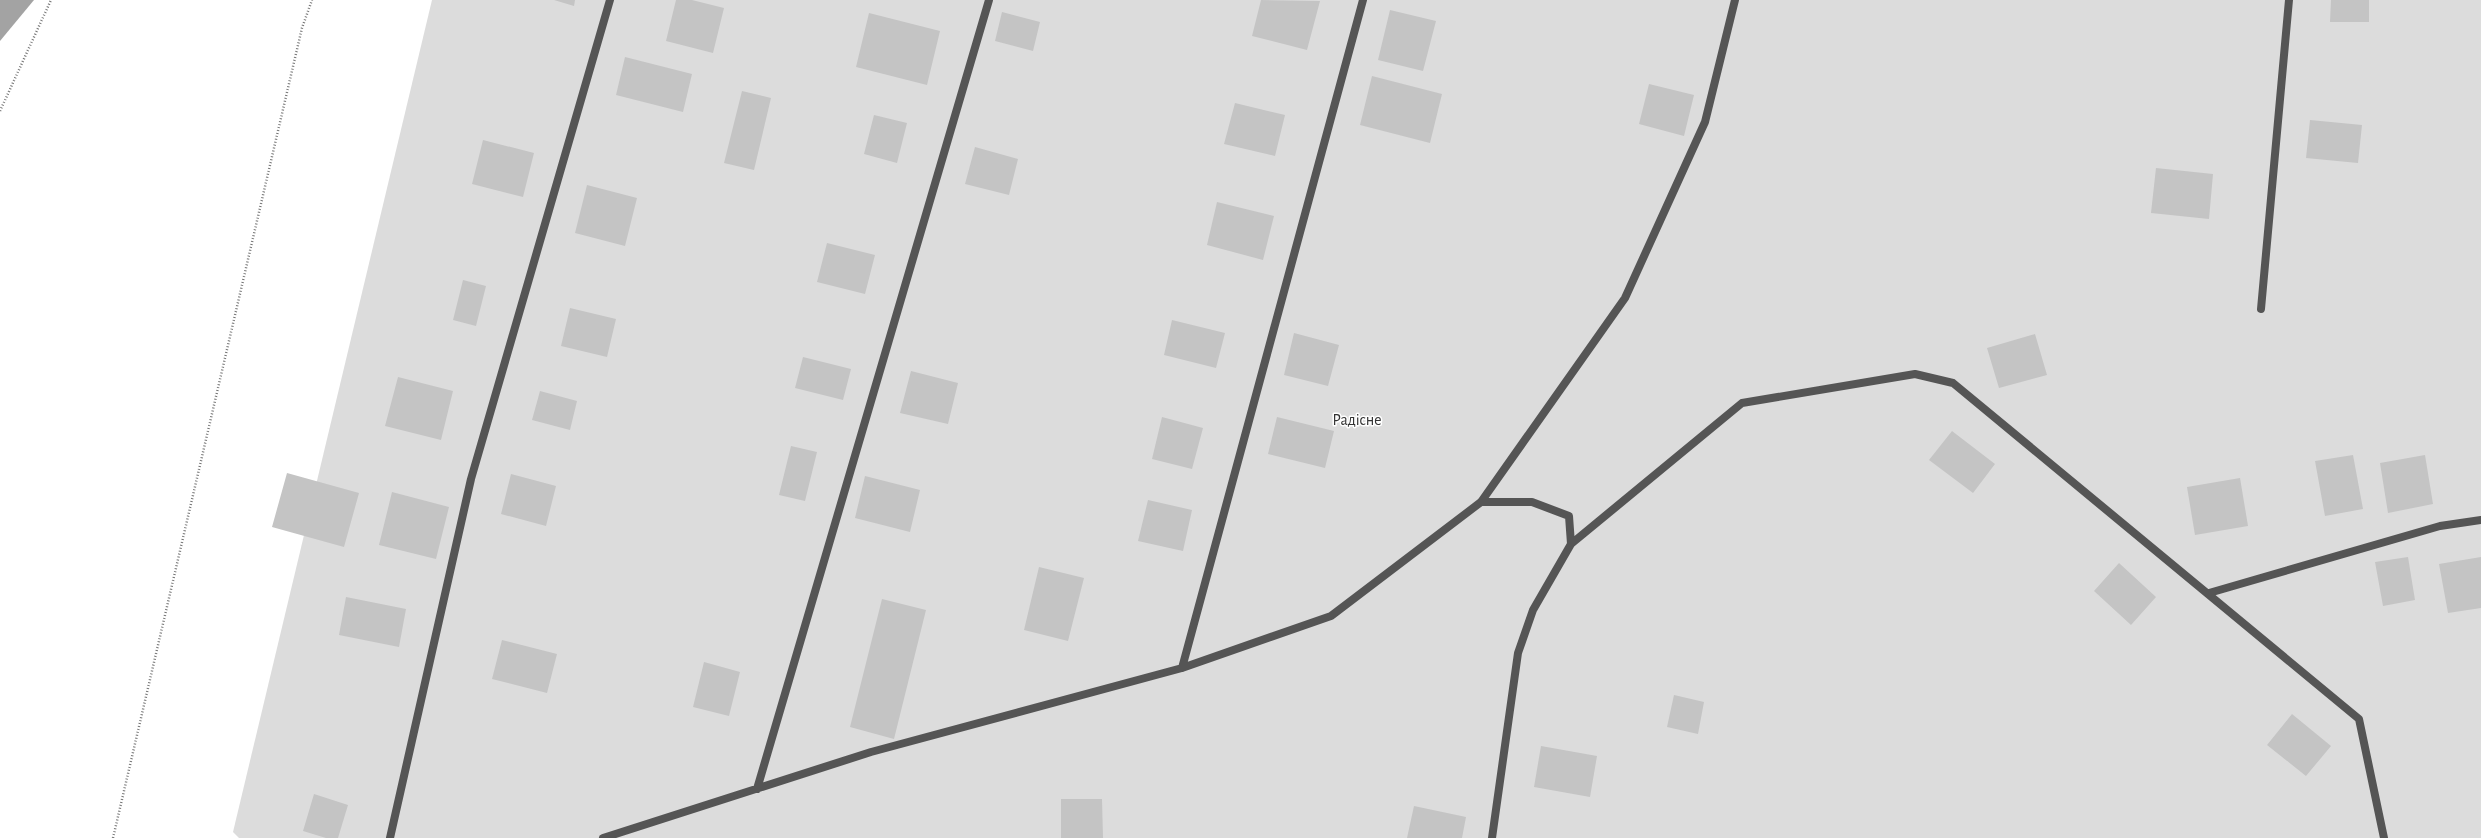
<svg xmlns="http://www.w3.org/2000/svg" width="2481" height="838" font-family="'Alegreya Sans',sans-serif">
	<rect width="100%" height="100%" fill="#fff"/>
	<path fill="#dcdcdc" d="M 432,0 L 2481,0 L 2481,838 L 239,838 L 233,832 Z"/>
	<path fill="#a3a3a3" d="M 0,0 L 34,0 L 0,41 Z"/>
	<path fill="#c4c4c4" d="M 554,0 L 575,0 L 574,6 Z
		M 676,0 L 692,0 L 724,8 L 713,53 L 666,41 Z
		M 1261,0 L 1320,1 L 1307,50 L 1252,36 Z
		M 2331,0 L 2369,0 L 2369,22 L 2330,22 Z
		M 1390,10 L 1436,21 L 1423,71 L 1378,60 Z
		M 1002,12 L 1040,22 L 1033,51 L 995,41 Z
		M 869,13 L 940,31 L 927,85 L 856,67 Z
		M 625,57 L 692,74 L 683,112 L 616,95 Z
		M 1372,76 L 1442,94 L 1430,143 L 1360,125 Z
		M 1649,84 L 1694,95 L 1684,136 L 1639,124 Z
		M 742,91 L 771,98 L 754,170 L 724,163 Z
		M 1235,103 L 1285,115 L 1275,156 L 1224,144 Z
		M 874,115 L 907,123 L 897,163 L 864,154 Z
		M 2310,120 L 2362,125 L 2358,163 L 2306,158 Z
		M 483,140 L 534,153 L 523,197 L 472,184 Z
		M 975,147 L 1018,159 L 1009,195 L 965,184 Z
		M 2156,168 L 2213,174 L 2209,219 L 2151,213 Z
		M 587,185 L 637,198 L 625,246 L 575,233 Z
		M 1217,202 L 1274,216 L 1263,260 L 1207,245 Z
		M 827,243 L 875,255 L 865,294 L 817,282 Z
		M 463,280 L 486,286 L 476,326 L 453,320 Z
		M 570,308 L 616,319 L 607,357 L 561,346 Z
		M 1172,320 L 1225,333 L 1216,368 L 1164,355 Z
		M 1294,333 L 1339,345 L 1328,386 L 1284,375 Z
		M 2035,334 L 2047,375 L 1999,388 L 1987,348 Z
		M 803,357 L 851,369 L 843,400 L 795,388 Z
		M 911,371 L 958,383 L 948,424 L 900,413 Z
		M 398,377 L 453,391 L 441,440 L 385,426 Z
		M 540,391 L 577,401 L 570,430 L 532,420 Z
		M 1162,417 L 1203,428 L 1192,469 L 1152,459 Z
		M 1277,417 L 1334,431 L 1325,468 L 1268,454 Z
		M 1952,431 L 1995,464 L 1973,493 L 1929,460 Z
		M 791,446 L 817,452 L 805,501 L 779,495 Z
		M 2353,455 L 2363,509 L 2325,516 L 2315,461 Z
		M 2425,455 L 2433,504 L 2388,513 L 2380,463 Z
		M 287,473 L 359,493 L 344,547 L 272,527 Z
		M 511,474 L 556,486 L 546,526 L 501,514 Z
		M 865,476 L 920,490 L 910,532 L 855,518 Z
		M 2240,478 L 2248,526 L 2195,535 L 2187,487 Z
		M 392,492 L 449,507 L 436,559 L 379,545 Z
		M 1148,500 L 1192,510 L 1183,551 L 1138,541 Z
		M 2408,557 L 2415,600 L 2383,606 L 2375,562 Z
		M 2481,557 L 2481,608 L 2448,613 L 2439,564 Z
		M 2119,563 L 2156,597 L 2131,625 L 2094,591 Z
		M 1039,567 L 1084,578 L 1068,641 L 1024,630 Z
		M 346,597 L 406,609 L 399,647 L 339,635 Z
		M 882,599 L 926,610 L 894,739 L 850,727 Z
		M 502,640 L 557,654 L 547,693 L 492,679 Z
		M 704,662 L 740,672 L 729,716 L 693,707 Z
		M 1674,695 L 1704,702 L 1698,734 L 1667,727 Z
		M 2292,714 L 2331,746 L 2306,776 L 2267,745 Z
		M 1541,746 L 1597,756 L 1590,797 L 1534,787 Z
		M 314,794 L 348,805 L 338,838 L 326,838 L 303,831 Z
		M 1061,799 L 1102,799 L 1103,838 L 1061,838 Z
		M 1414,806 L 1466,817 L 1462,838 L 1407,838 Z"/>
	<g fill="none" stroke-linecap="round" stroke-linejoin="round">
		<path stroke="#777" stroke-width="2.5" stroke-dasharray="1 2" stroke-linecap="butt" d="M 0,111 L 51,0
			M 113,838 L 302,28 L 312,0"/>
		<path stroke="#555" stroke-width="8" d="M 2261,309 L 2289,0
			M 1481,502 L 1532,502 L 1569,516 L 1571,544 L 1533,610 L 1518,653 L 1492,838
			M 1571,544 L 1742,403 L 1915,374 L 1953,383 L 2359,719 L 2384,838
			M 2209,593 L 2440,526 L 2481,520
			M 1182,668 L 1363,0
			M 757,789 L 989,0
			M 390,838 L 471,479 L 610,0
			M 603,838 L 871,752 L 1182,668 L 1331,616 L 1481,502 L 1625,298 L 1705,122 L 1735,0"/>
	</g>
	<g text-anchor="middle" stroke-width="3" stroke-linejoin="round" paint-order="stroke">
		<g font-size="16" fill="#333" stroke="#fff">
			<text x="1357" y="425">Радісне</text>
		</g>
	</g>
</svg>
